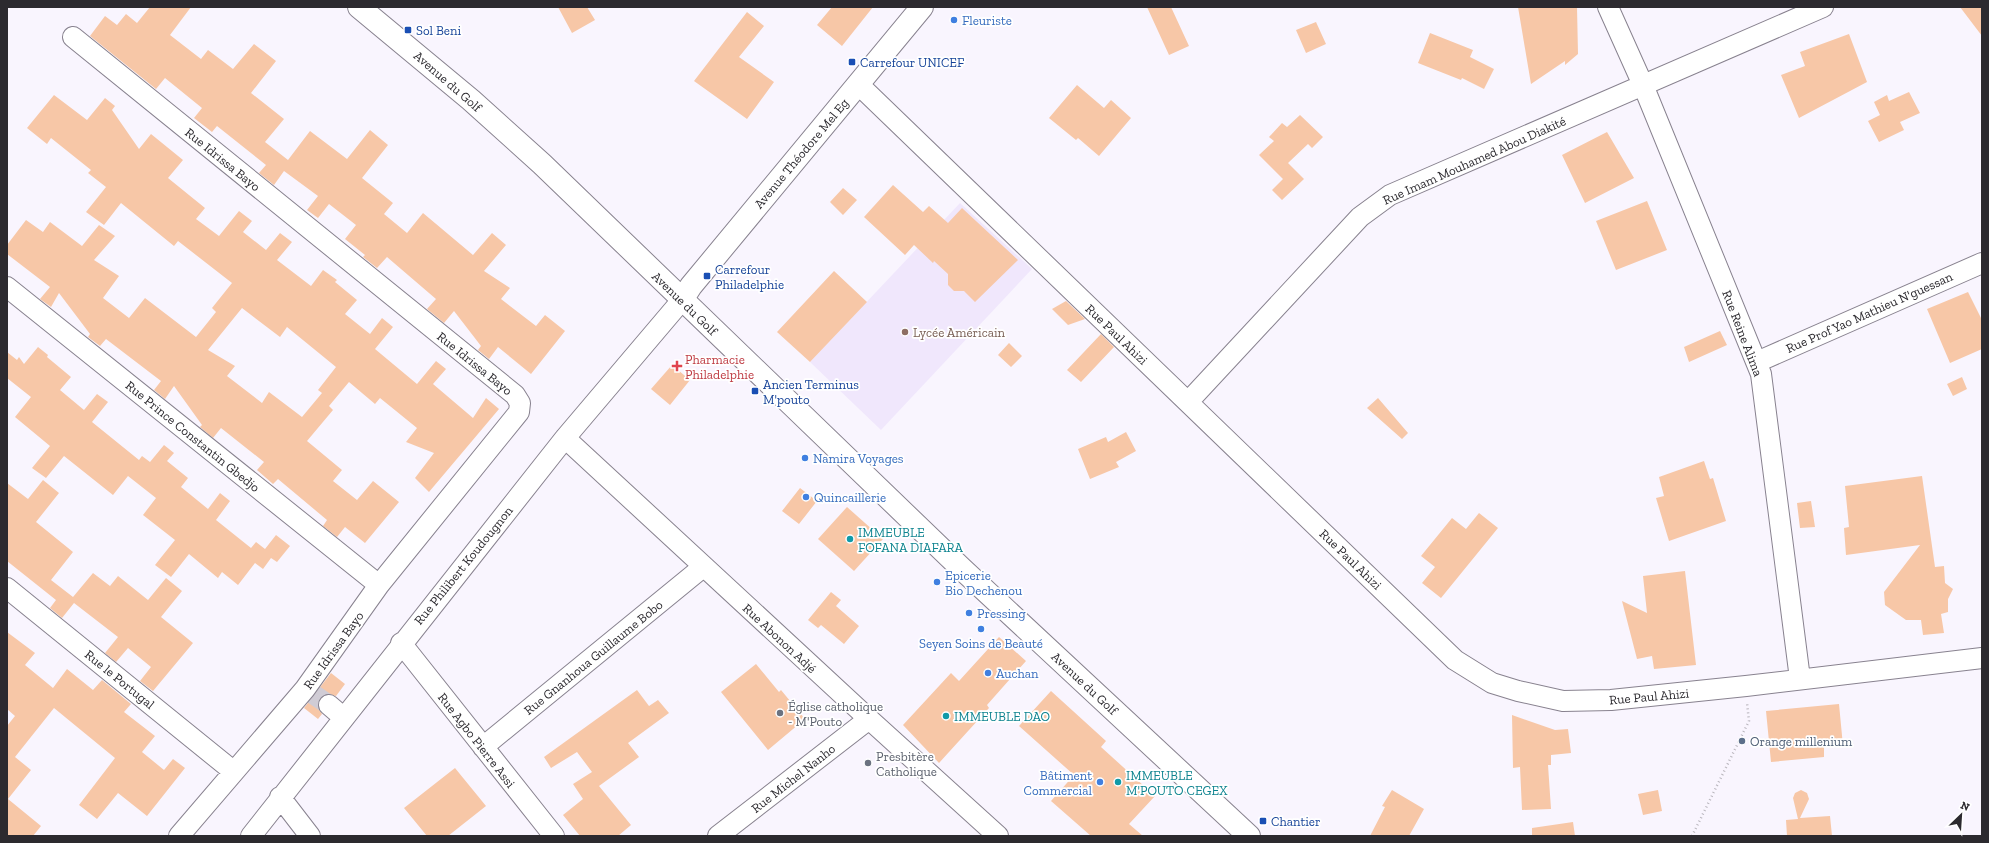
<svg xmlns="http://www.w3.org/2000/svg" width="1989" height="843" font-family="'Zilla Slab',serif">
	<rect width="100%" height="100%" fill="#f9f5fe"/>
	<path fill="#f0e7fc" d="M 960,203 L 1032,269 L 881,430 L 810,362 Z"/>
	<path fill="#f7c7a7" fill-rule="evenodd" d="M 150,7 L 191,7 L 170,35 L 201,59 L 208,50 L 233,69 L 254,44 L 276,61 L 251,93 L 284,119 L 265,142 L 288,160 L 310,131 L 347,159 L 370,130 L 388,145 L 362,178 L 393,203 L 384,214 L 407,233 L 423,213 L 473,255 L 492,233 L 506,245 L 484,271 L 510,288 L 501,299 L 536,326 L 545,315 L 565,331 L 531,374 L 498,347 L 489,359 L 478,350 L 481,346 L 454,311 L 444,323 L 427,309 L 436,299 L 387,257 L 377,268 L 363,257 L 365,255 L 345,239 L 356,225 L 329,204 L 318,218 L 307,210 L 318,196 L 284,171 L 274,185 L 259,173 L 266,165 L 217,126 L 212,132 L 194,118 L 202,108 L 165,78 L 156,89 L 90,36 L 105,16 L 117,25 L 126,14 L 137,23 Z
		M 558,7 L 587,7 L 595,20 L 572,33 Z
		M 832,7 L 873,7 L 842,46 L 817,25 Z
		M 1147,7 L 1171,7 L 1189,46 L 1169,55 Z
		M 1518,7 L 1577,7 L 1578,54 L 1565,65 L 1565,61 L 1531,84 Z
		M 1960,7 L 1982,7 L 1982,36 Z
		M 747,12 L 764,26 L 739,57 L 774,82 L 747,119 L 694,81 Z
		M 1316,22 L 1326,44 L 1306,53 L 1296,30 Z
		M 1430,33 L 1473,50 L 1470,57 L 1494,69 L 1484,89 L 1462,78 L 1461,80 L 1418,63 Z
		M 1849,34 L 1867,82 L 1799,118 L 1781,75 L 1805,66 L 1800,52 Z
		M 1077,85 L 1104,108 L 1111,100 L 1131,118 L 1099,156 L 1078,138 L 1076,140 L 1049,118 Z
		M 1909,92 L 1920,113 L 1900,122 L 1904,130 L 1879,142 L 1868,121 L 1880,115 L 1874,102 L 1887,95 L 1889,101 Z
		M 54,95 L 87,120 L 105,98 L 115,106 L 112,110 L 139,149 L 151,134 L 183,160 L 168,178 L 205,208 L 196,219 L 219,236 L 239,211 L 252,221 L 243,232 L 266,250 L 280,233 L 292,242 L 277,260 L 311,286 L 323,270 L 337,280 L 335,282 L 357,300 L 345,314 L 370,334 L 382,318 L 393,327 L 375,349 L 417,384 L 436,361 L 446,369 L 433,384 L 473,418 L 486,398 L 499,409 L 429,492 L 415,478 L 434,453 L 406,442 L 417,428 L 380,398 L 375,404 L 349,382 L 329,406 L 333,410 L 307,441 L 342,470 L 333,481 L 357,500 L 373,481 L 399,502 L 365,543 L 345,527 L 337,537 L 323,526 L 327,520 L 278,479 L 273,484 L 257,470 L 264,462 L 221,428 L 213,438 L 200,427 L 202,425 L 174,386 L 165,399 L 154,390 L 161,381 L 106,339 L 100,346 L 88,337 L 90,334 L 59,293 L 51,307 L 40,299 L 50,287 L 7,254 L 7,245 L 26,220 L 43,232 L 50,222 L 82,246 L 99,225 L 115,236 L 94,260 L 119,276 L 103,298 L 129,318 L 145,298 L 196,337 L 216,312 L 212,308 L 232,283 L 178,241 L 174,246 L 121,203 L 104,225 L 86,212 L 106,187 L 88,173 L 91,170 L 51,138 L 47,144 L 27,128 ZM 242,308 L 280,337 L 287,327 L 336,367 L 318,390 L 322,393 L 302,417 L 269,392 L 262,403 L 227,376 L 235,366 L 208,350 Z
		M 1300,115 L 1323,137 L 1312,148 L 1308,144 L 1288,163 L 1304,179 L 1282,200 L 1272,190 L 1283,179 L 1259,155 L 1274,141 L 1269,137 L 1282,123 L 1287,127 Z
		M 1607,132 L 1634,178 L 1585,203 L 1562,155 Z
		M 893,185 L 923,212 L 929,206 L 948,223 L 962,208 L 1018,260 L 975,302 L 964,291 L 954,291 L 948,285 L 948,274 L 934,261 L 933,263 L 914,245 L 905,255 L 864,217 Z
		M 843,188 L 857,200 L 843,215 L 830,202 Z
		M 1647,201 L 1667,250 L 1616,270 L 1596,221 Z
		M 834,271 L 867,302 L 810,362 L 777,332 Z
		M 1968,292 L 1982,320 L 1982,349 L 1950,363 L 1927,309 Z
		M 1066,301 L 1085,319 L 1068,325 L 1052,309 Z
		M 1720,331 L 1727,345 L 1689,362 L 1684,347 Z
		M 1101,334 L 1114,347 L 1081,382 L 1067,370 Z
		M 1009,343 L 1022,356 L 1011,367 L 998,355 Z
		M 38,347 L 48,355 L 47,357 L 71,377 L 60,390 L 84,410 L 97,394 L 108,402 L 92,422 L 139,460 L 142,456 L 150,462 L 164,445 L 174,453 L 167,461 L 188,478 L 181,487 L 208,509 L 220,493 L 230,501 L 216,520 L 251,548 L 256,542 L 265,549 L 276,535 L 290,546 L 277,562 L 271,558 L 263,569 L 255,563 L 238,585 L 222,572 L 218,578 L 189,554 L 171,577 L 155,565 L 175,540 L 143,515 L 156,498 L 128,476 L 113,495 L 64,456 L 46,478 L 32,468 L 50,446 L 15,417 L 31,397 L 7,378 L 7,352 L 17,360 L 19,357 L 24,364 Z
		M 672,365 L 690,380 L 670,405 L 651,389 Z
		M 1962,377 L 1967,389 L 1953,396 L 1947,384 Z
		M 1378,398 L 1408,433 L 1402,439 L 1367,408 Z
		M 1126,432 L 1136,451 L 1116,462 L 1119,467 L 1090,479 L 1078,449 L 1106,437 L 1108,442 Z
		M 1704,461 L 1710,479 L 1713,478 L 1726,521 L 1669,541 L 1656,498 L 1664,496 L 1659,477 Z
		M 1922,476 L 1935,567 L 1944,566 L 1945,583 L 1953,589 L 1948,599 L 1948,612 L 1941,614 L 1944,633 L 1923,635 L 1921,620 L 1906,620 L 1885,605 L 1884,592 L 1920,545 L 1846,555 L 1844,528 L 1849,527 L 1845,486 Z
		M 43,480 L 59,493 L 36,522 L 73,552 L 51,580 L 73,597 L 93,573 L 110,586 L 118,576 L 148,600 L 166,578 L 182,591 L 161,617 L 193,643 L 153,691 L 140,681 L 151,667 L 128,648 L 116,662 L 105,653 L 118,637 L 74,603 L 62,618 L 50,608 L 56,600 L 7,561 L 7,483 L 28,499 Z
		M 800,488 L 817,501 L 799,524 L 782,511 Z
		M 1811,501 L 1815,527 L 1800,528 L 1797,503 Z
		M 847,507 L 883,539 L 854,571 L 818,539 Z
		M 1479,513 L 1498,528 L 1441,598 L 1422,583 L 1435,567 L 1421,556 L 1452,518 L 1466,529 Z
		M 1685,571 L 1696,665 L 1654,669 L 1652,656 L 1637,659 L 1622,601 L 1647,613 L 1643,576 Z
		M 831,592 L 841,600 L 836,606 L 859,626 L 844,644 L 821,625 L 818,628 L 808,620 Z
		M 7,632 L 35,653 L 25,665 L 53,688 L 67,669 L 93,690 L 102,680 L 131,704 L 124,712 L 155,736 L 142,752 L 164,770 L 173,759 L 185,768 L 147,816 L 118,793 L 97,819 L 79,805 L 115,758 L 54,708 L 15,757 L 31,770 L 8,799 L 41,826 L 33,836 L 7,836 L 7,726 L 15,716 L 7,709 Z
		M 999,637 L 1026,661 L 987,705 L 989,708 L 939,763 L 903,725 L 951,673 L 959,681 Z
		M 756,664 L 779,692 L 781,690 L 805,719 L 768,750 L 721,692 Z
		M 331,673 L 345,684 L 336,696 L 326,694 L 320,698 L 318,708 L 322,714 L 318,719 L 304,708 Z
		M 637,690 L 649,706 L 658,700 L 669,713 L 628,743 L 639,757 L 599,786 L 631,825 L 618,836 L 580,836 L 563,815 L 583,799 L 573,784 L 592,772 L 577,752 L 551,768 L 544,757 Z
		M 1051,691 L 1106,741 L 1101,747 L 1155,796 L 1129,824 L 1143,836 L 1091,836 L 1051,801 L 1074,775 L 1019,726 Z
		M 1839,704 L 1843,746 L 1824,747 L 1824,757 L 1771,762 L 1766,711 Z
		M 1512,715 L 1555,730 L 1568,729 L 1571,753 L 1551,755 L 1551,765 L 1548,765 L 1551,809 L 1522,810 L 1520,767 L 1513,768 Z
		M 455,768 L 486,806 L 448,836 L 427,836 L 404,808 Z
		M 1392,790 L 1424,809 L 1409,836 L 1370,836 L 1385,807 L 1382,806 Z
		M 1658,790 L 1662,811 L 1643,815 L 1638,794 Z
		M 1801,790 L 1807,793 L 1809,799 L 1800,818 L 1830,816 L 1832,836 L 1787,836 L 1786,820 L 1798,819 L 1793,798 L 1795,793 Z
		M 1573,822 L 1575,836 L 1532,836 L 1532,828 Z"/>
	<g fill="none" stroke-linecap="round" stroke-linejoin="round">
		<path stroke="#d0ccd5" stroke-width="20" stroke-dasharray="20 10" stroke-linecap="butt" d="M 310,692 L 329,705"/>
		<g stroke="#88828f" stroke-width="22">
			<path id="street" d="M 1608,7 L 1643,85 L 1761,374 L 1800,679
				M 73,37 L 515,395 L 520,403 L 519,412 L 379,585 L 305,689 L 179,836
				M 858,84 L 1455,660 L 1492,683 L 1518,691 L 1563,701 L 1611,700 L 1746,686 L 1982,658
				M 7,287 L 379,585
				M 1757,362 L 1982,263
				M 1188,402 L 1360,217 L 1390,195 L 1823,7
				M 565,438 L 869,719 L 998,836
				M 7,588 L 233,771
				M 401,643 L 554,836
				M 329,705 L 343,717
				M 483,747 L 703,567
				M 280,797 L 310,836
				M 251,836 L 565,438 L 682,300
				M 718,836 L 869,719"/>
		</g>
		<g stroke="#88828f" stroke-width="24">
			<path id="secondary" d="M 359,7 L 471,100 L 542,164 L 961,568 L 1249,836
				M 682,300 L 691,286 L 922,7"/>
		</g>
		<path stroke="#b8b5bc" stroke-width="2.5" stroke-dasharray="1 3" stroke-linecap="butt" d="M 1692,836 L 1749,721 L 1747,703"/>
		<use href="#street" stroke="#fff" stroke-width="20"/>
		<use href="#secondary" stroke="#fff" stroke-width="22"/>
	</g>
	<g fill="#3f7fe0" stroke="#fff" stroke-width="1.5">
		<circle cx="954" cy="20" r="4"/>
		<circle cx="805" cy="458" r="4"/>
		<circle cx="806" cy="497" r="4"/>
		<circle cx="937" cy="582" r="4"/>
		<circle cx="969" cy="613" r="4"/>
		<circle cx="981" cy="629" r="4"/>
		<circle cx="988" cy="673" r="4"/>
		<circle cx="1100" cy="782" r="4"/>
	</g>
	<g fill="#1a4fb4" stroke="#fff" stroke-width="1.5">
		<rect x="404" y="26" width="8" height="8" rx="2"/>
		<rect x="848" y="58" width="8" height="8" rx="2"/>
		<rect x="703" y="272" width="8" height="8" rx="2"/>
		<rect x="751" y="387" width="8" height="8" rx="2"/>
		<rect x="1259" y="817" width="8" height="8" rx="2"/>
	</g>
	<circle fill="#8d6e63" stroke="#fff" stroke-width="1.5" cx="905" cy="332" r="4"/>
	<path fill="#e0444e" stroke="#fff" stroke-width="1.5" d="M675 360h4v4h4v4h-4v4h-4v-4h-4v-4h4z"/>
	<g fill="#0f9aa8" stroke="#fff" stroke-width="1.5">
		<circle cx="850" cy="539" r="4"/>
		<circle cx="946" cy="716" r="4"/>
		<circle cx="1118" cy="782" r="4"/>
	</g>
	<g fill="#6b7280" stroke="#fff" stroke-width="1.5">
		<circle cx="780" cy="713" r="4"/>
		<circle cx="868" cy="763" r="4"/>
	</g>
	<circle fill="#5c6f8a" stroke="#fff" stroke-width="1.5" cx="1742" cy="741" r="4"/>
	<g text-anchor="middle" stroke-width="3.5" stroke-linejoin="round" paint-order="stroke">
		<g font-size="13" fill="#366cbe" stroke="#fff" text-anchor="start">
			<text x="962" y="25">Fleuriste</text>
			<text x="813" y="463">Namira Voyages</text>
			<text x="814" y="502">Quincaillerie</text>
			<text x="945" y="580">Epicerie<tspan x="945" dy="15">Bio Dechenou</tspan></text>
			<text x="977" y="618">Pressing</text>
			<text x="981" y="648" text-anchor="middle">Seyen Soins de Beauté</text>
			<text x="996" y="678">Auchan</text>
			<text x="1092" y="780" text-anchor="end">Bâtiment<tspan x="1092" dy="15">Commercial</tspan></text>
		</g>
		<g font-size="13" fill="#164399" stroke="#fff" text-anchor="start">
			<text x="416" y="35">Sol Beni</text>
			<text x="860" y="67">Carrefour UNICEF</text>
			<text x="715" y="274">Carrefour<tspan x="715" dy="15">Philadelphie</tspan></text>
			<text x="763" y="389">Ancien Terminus<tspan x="763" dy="15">M'pouto</tspan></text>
			<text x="1271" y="826">Chantier</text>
		</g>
		<g font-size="13" fill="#2c2a2f" stroke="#fff">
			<text transform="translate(448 81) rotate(41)" y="5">Avenue du Golf</text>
			<text transform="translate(801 153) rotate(-50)" y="5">Avenue Théodore Mel Eg</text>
			<text transform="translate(223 159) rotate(39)" y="5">Rue Idrissa Bayo</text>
			<text transform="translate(1474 160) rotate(-24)" y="5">Rue Imam Mouhamed Abou Diakité</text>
			<text transform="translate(685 303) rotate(44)" y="5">Avenue du Golf</text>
			<text transform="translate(1869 312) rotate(-24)" y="5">Rue Prof Yao Mathieu N'guessan</text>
			<text transform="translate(1743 333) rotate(69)" y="5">Rue Reine Alima</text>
			<text transform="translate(1117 334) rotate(44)" y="5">Rue Paul Ahizi</text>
			<text transform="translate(475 363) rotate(39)" y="5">Rue Idrissa Bayo</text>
			<text transform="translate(193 436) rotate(39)" y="5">Rue Prince Constantin Gbedjo</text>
			<text transform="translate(1351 559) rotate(44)" y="5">Rue Paul Ahizi</text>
			<text transform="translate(463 565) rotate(-51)" y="5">Rue Philibert Koudougnon</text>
			<text transform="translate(780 638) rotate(43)" y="5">Rue Abonon Adjé</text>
			<text transform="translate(333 650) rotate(-54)" y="5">Rue Idrissa Bayo</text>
			<text transform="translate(593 657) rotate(-39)" y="5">Rue Gnanhoua Guillaume Bobo</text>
			<text transform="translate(120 679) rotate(39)" y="5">Rue le Portugal</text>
			<text transform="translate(1085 683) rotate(43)" y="5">Avenue du Golf</text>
			<text transform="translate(1649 696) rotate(-5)" y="5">Rue Paul Ahizi</text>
			<text transform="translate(477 740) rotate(52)" y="5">Rue Agbo Pierre Assi</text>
			<text transform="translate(793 778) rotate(-38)" y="5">Rue Michel Nanho</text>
		</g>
		<g font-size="13" fill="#785e54" stroke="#fff" text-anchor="start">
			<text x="913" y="337">Lycée Américain</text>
		</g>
		<g font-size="13" fill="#be3a42" stroke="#fff" text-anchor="start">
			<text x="685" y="364">Pharmacie<tspan x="685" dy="15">Philadelphie</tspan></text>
		</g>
		<g font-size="13" fill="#0d838f" stroke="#fff" text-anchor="start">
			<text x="858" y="537">IMMEUBLE<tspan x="858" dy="15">FOFANA DIAFARA</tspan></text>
			<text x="954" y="721">IMMEUBLE DAO</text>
			<text x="1126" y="780">IMMEUBLE<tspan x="1126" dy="15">M'POUTO CEGEX</tspan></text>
		</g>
		<g font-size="13" fill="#5b616d" stroke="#fff" text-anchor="start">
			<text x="788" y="711">Église catholique<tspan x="788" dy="15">- M'Pouto</tspan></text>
			<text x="876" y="761">Presbitère<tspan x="876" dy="15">Catholique</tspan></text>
		</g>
		<g font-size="13" fill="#4e5e75" stroke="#fff" text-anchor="start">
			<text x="1750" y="746">Orange millenium</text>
		</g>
	</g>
	<rect width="1989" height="843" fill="none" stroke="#2c2a2f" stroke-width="16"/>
	<g transform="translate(1961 815) rotate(25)" stroke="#ffffff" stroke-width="3" paint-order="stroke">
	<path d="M0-3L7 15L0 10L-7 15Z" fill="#2c2a2f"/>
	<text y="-6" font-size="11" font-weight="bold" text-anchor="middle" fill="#2c2a2f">N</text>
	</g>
</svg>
